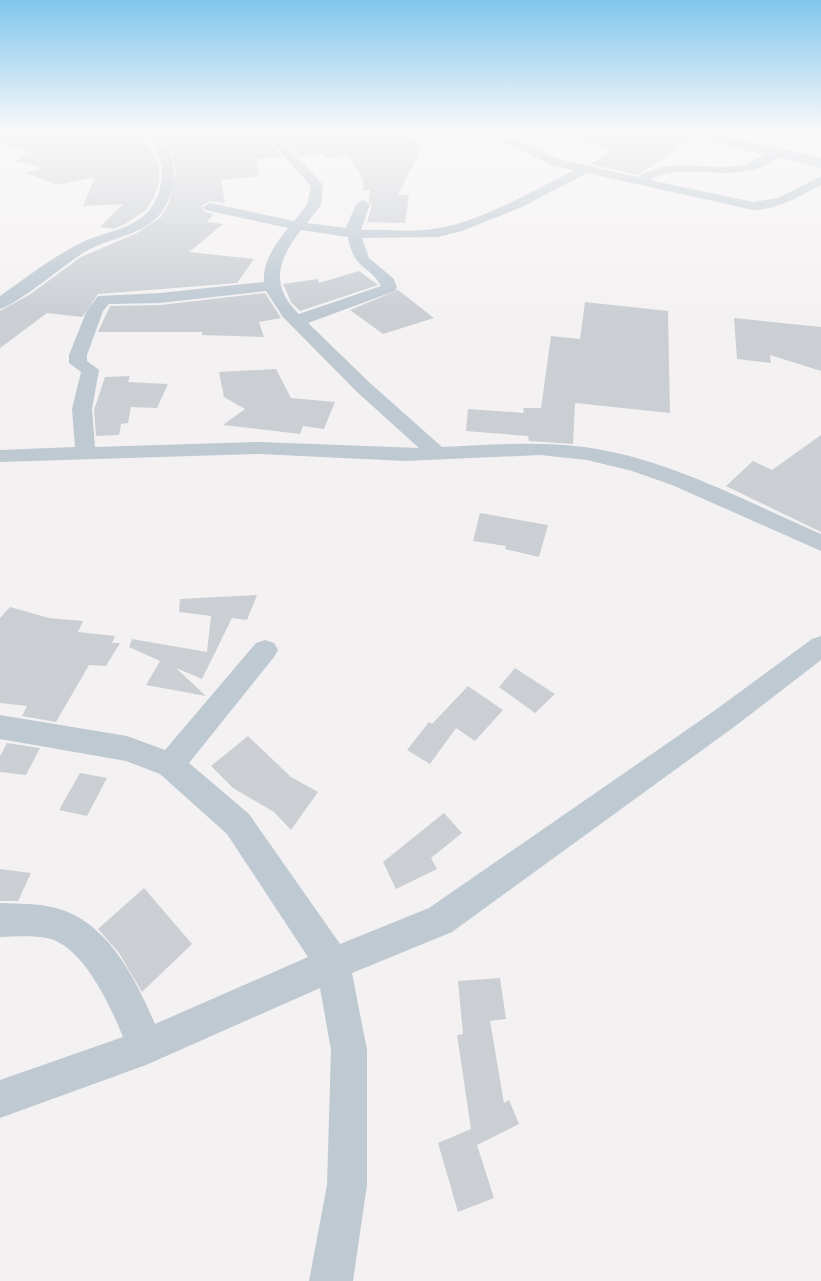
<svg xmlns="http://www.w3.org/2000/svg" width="821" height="1281" font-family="'DM Sans',sans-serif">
	<rect width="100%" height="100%" fill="#f4f1f2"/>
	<path fill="#cbcfd4" d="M 0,133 L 142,133 L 159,164 L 159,183 L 153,199 L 146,210 L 125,224 L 114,229 L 100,227 L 123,204 L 83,206 L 95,177 L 57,185 L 26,173 L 41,168 L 14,161 L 33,152 L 0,144 Z
		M 159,133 L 261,133 L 282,157 L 257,159 L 259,176 L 221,180 L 225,203 L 209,201 L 201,206 L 205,212 L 214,214 L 207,222 L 223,224 L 189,252 L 254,259 L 237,283 L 98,294 L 82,317 L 47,313 L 0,348 L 0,311 L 29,295 L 81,257 L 137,233 L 161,217 L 169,203 L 176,172 L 171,151 Z
		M 278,133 L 409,133 L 422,146 L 398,195 L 409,195 L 405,223 L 367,222 L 372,205 L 369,201 L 370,190 L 363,190 L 363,180 L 349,156 L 326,158 L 323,154 L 299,156 Z
		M 579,133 L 684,133 L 692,139 L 637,175 L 591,164 L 612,150 L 578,141 Z
		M 359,271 L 378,285 L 300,311 L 291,302 L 283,284 L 318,279 L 319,283 Z
		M 398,290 L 434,318 L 383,334 L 350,310 Z
		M 265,293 L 281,318 L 259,322 L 264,337 L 202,335 L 202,332 L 98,332 L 110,306 L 160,305 Z
		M 585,302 L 668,311 L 670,413 L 575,403 L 573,444 L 529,441 L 528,436 L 466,431 L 468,409 L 524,413 L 523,408 L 541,408 L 551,336 L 580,339 Z
		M 734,318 L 821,327 L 821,371 L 770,355 L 771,363 L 737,359 Z
		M 276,369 L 291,398 L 335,402 L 324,429 L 303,426 L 300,434 L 223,425 L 245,409 L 224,397 L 219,372 Z
		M 130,376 L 128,382 L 168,384 L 157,408 L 131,407 L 128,423 L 121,424 L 119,435 L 96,436 L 94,410 L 105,377 Z
		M 821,435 L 821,532 L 726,486 L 753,461 L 772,470 Z
		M 480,513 L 548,525 L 539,557 L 505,549 L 506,546 L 473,541 Z
		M 257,595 L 247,620 L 232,618 L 202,679 L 176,668 L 206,696 L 146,685 L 160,661 L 129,647 L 132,639 L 207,652 L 211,616 L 179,612 L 180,599 Z
		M 10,607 L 49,618 L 83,621 L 78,632 L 115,636 L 112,643 L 120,643 L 106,666 L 89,665 L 56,722 L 22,716 L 27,706 L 0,703 L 0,618 Z
		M 515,668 L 555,694 L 535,713 L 499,687 Z
		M 468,686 L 503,710 L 475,741 L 456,728 L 430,764 L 407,750 L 429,722 L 432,724 Z
		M 248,736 L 291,777 L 318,792 L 291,830 L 274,812 L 233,788 L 211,766 Z
		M 7,743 L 40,748 L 26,775 L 0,772 L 0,756 Z
		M 80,773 L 107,778 L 87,816 L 59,810 Z
		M 444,813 L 462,833 L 431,858 L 437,869 L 396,889 L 383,862 Z
		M 0,869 L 31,873 L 18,901 L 0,901 Z
		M 144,888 L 192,944 L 142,992 L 119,953 L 98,929 Z
		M 500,978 L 506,1019 L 490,1021 L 504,1103 L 509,1100 L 519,1124 L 477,1145 L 494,1198 L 458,1212 L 438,1143 L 471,1129 L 457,1035 L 463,1034 L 458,981 Z"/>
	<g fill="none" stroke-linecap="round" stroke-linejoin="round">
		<path fill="#bec9d2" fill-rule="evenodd" d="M 144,133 L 158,135 C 170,149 177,167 173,185 C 161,240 118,230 80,255 C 62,267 16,305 0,309 L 0,296 C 24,279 47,261 73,247 C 109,226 150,234 161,184 C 165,164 157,148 144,133 Z
			M 263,133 L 275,133 L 323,185 L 321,205 L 307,223 L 346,228 L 356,204 L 363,200 L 370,204 L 361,230 C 386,229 414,233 439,228 C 479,222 537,189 574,170 L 554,166 L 483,133 L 499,133 L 562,160 L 637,177 C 677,155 701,172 742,165 C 755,163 768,148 780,150 L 780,156 C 735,191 691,157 650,180 L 753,202 L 778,198 L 821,176 L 821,185 C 798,197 779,209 753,210 L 587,173 L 522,207 L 462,231 L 438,237 L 362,238 L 369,258 L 394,279 L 397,288 L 395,291 L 308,323 L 370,383 L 442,447 C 490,445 537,441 584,447 C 667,458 745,501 821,534 L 821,551 L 672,485 L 632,471 L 587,460 L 540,455 L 405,461 L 260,454 L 0,462 L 0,450 L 75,447 L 72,409 L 81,372 L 69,363 L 69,355 L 87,310 L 98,296 L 160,293 L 264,282 C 262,262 276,243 288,228 L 205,210 L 203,207 L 210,203 L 294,221 L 307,205 L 311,186 ZM 301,230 L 348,237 C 354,271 369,264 381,286 L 299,314 C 269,285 278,260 301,230 ZM 266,291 L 283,317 L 356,391 L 419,448 L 260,442 L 95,447 L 92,409 L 99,370 L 87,361 L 87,355 L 103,311 L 109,304 L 160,303 Z
			M 821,636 L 821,660 L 734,727 L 452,932 L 352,973 L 367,1050 L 367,1185 L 353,1281 L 309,1281 L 327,1185 L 331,1050 L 320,988 L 146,1065 L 0,1118 L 0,1080 L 123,1037 C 111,1007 87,955 56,941 C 40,934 17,937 0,937 L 0,903 C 18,904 38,903 56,908 C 108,922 135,978 155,1024 L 308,957 L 227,834 L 160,774 L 126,761 L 0,739 L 0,715 L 127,736 L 165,750 L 256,643 L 265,640 L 274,643 L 278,650 L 274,657 L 189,763 L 249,814 L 340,944 L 429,908 L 714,711 L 812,639 Z"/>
		<path fill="#c1cdda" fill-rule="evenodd" d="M 686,133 L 713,133 L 821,158 L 821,168 L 688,136 Z"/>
	</g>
	<linearGradient id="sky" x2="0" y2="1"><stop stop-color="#81c6ed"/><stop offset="0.42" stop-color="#faf9f9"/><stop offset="1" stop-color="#faf9f9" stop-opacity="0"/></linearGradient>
	<rect width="821" height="313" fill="url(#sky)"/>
</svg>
